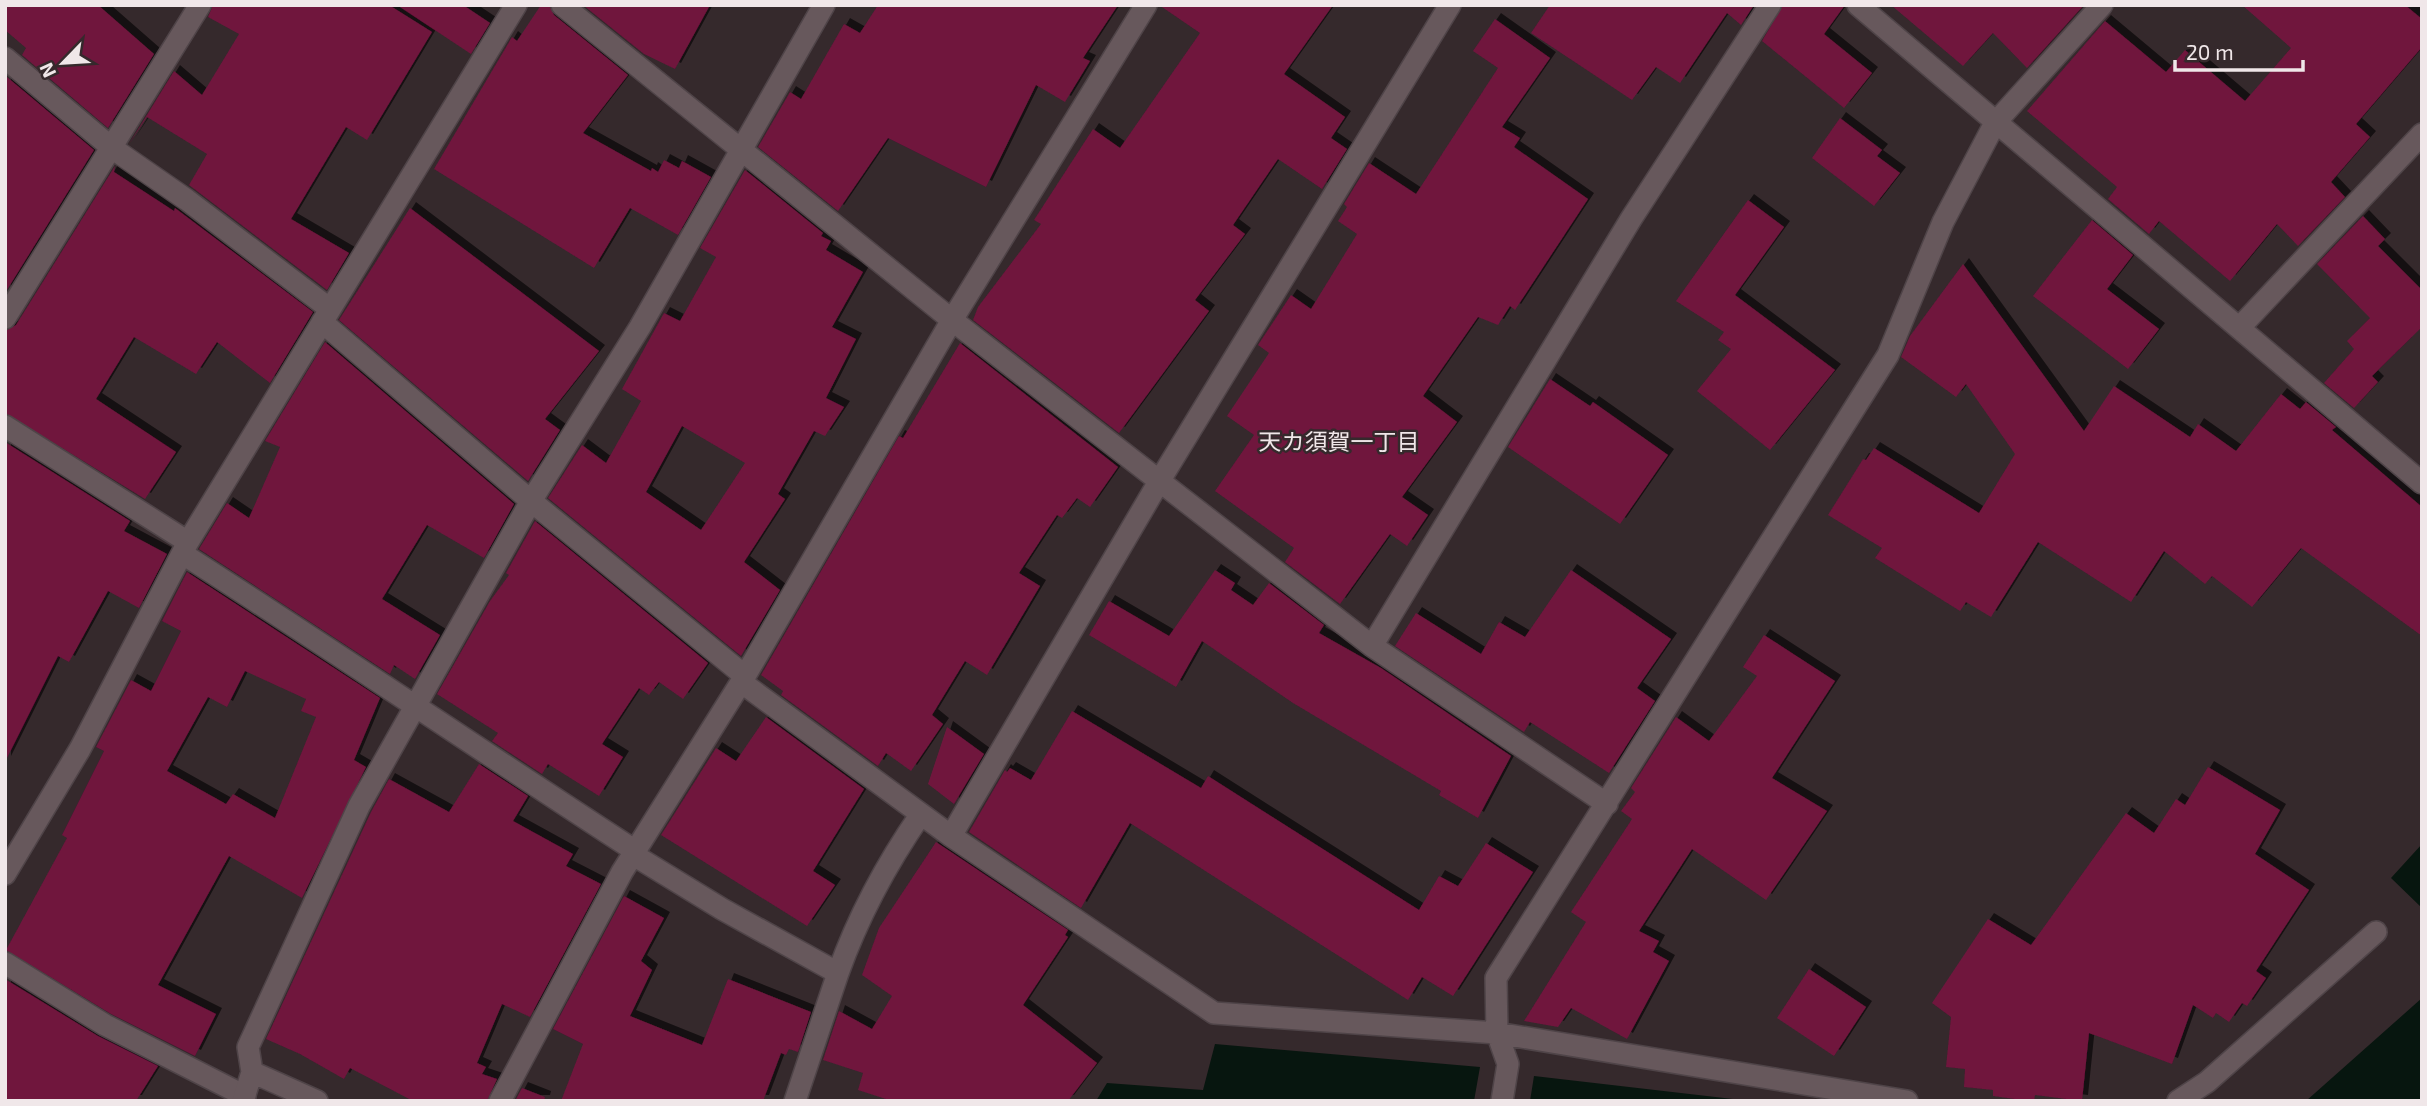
<svg xmlns="http://www.w3.org/2000/svg" width="2427" height="1106" font-family="'Exo 2','Noto Sans JP',sans-serif">
	<defs>
		<filter id="shadow"><feDropShadow dx="6" dy="-6" stdDeviation="0" flood-color="#0009"/></filter>
	</defs>
	<rect width="100%" height="100%" fill="#35292c"/>
	<path fill="#07160f" d="M 2422,844 L 2422,908 L 2391,878 Z
		M 2422,998 L 2422,1101 L 2306,1101 Z
		M 1215,1044 L 1480,1067 L 1474,1101 L 1096,1101 L 1107,1083 L 1203,1090 Z
		M 1534,1076 L 1750,1101 L 1530,1101 Z"/>
	<path fill="#6f143d" fill-rule="evenodd" filter="url(#shadow)" d="M 5,5 L 98,5 L 154,54 L 108,128 L 22,55 L 26,48 L 5,30 Z
		M 213,5 L 389,5 L 432,32 L 367,140 L 346,127 L 291,219 L 349,253 L 327,290 L 189,185 L 207,154 L 147,117 L 129,144 L 174,71 L 202,95 L 239,34 L 208,17 Z
		M 397,5 L 463,5 L 490,23 L 471,54 Z
		M 541,5 L 549,5 L 554,15 L 628,75 L 583,133 L 651,171 L 652,168 L 658,172 L 664,160 L 679,168 L 682,161 L 711,177 L 678,235 L 630,208 L 594,268 L 434,169 L 512,37 L 517,41 Z
		M 583,5 L 710,5 L 675,69 L 644,54 Z
		M 878,5 L 1118,5 L 1083,58 L 1090,61 L 1065,102 L 1036,85 L 986,187 L 888,138 L 838,211 L 758,147 L 790,92 L 801,99 L 844,24 L 860,33 Z
		M 1159,5 L 1333,5 L 1284,74 L 1345,117 L 1331,138 L 1347,149 L 1322,189 L 1278,159 L 1233,225 L 1245,234 L 1195,300 L 1209,311 L 1119,433 L 973,320 L 978,307 L 1041,224 L 1034,220 L 1093,129 L 1120,148 L 1200,33 Z
		M 1550,5 L 1754,5 L 1741,25 L 1727,13 L 1680,83 L 1656,67 L 1632,100 L 1531,33 Z
		M 1783,5 L 1845,5 L 1824,34 L 1872,73 L 1844,108 L 1762,41 Z
		M 1891,5 L 2084,5 L 2027,68 L 1993,33 L 1963,66 Z
		M 2242,5 L 2405,5 L 2422,19 L 2422,47 L 2356,124 L 2370,137 L 2331,182 L 2345,197 L 2298,246 L 2277,224 L 2230,281 L 2159,221 L 2149,234 L 2108,199 L 2117,187 L 2027,111 L 2105,21 L 2166,72 L 2185,50 L 2245,101 L 2291,48 Z
		M 1495,19 L 1550,58 L 1502,127 L 1520,138 L 1514,147 L 1588,199 L 1515,310 L 1510,306 L 1498,325 L 1478,317 L 1423,396 L 1457,422 L 1402,497 L 1428,515 L 1407,546 L 1390,534 L 1340,604 L 1285,562 L 1294,548 L 1215,491 L 1254,435 L 1227,416 L 1269,353 L 1258,345 L 1291,295 L 1311,309 L 1357,234 L 1338,221 L 1347,207 L 1344,204 L 1369,163 L 1416,194 L 1498,68 L 1473,51 Z
		M 7,77 L 94,150 L 5,293 L 5,80 Z
		M 1840,118 L 1882,150 L 1877,156 L 1900,173 L 1874,206 L 1812,158 Z
		M 115,166 L 114,172 L 174,211 L 175,208 L 179,211 L 313,312 L 270,383 L 217,342 L 196,374 L 134,337 L 96,399 L 176,452 L 145,499 L 5,413 L 5,331 L 16,325 Z
		M 745,170 L 823,233 L 821,236 L 831,241 L 826,250 L 863,272 L 832,327 L 856,339 L 826,398 L 844,407 L 825,436 L 814,431 L 778,494 L 785,499 L 744,562 L 780,590 L 741,656 L 548,498 L 582,445 L 606,463 L 641,401 L 622,389 L 664,313 L 680,321 L 716,257 L 700,248 ZM 682,426 L 745,463 L 701,530 L 646,492 Z
		M 1748,200 L 1784,227 L 1735,295 L 1835,370 L 1770,450 L 1697,391 L 1731,349 L 1718,340 L 1724,332 L 1676,301 Z
		M 410,208 L 599,351 L 545,419 L 560,430 L 528,481 L 339,320 Z
		M 2363,216 L 2385,239 L 2378,246 L 2422,290 L 2422,327 L 2372,376 L 2378,382 L 2354,408 L 2324,383 L 2354,349 L 2347,341 L 2370,318 L 2317,264 Z
		M 2092,220 L 2133,255 L 2107,289 L 2159,329 L 2128,369 L 2033,296 Z
		M 1963,264 L 2084,431 L 2114,386 L 2190,437 L 2198,424 L 2236,451 L 2281,394 L 2300,409 L 2306,402 L 2336,427 L 2332,430 L 2422,507 L 2422,636 L 2301,548 L 2252,607 L 2212,576 L 2205,584 L 2164,551 L 2131,602 L 2038,542 L 1991,617 L 1966,602 L 1960,611 L 1875,558 L 1882,548 L 1828,515 L 1863,459 L 1866,460 L 1874,448 L 1979,513 L 2015,454 L 1966,384 L 1956,397 L 1901,357 L 1910,336 Z
		M 325,342 L 514,504 L 484,558 L 427,525 L 382,599 L 440,635 L 415,679 L 394,665 L 390,674 L 199,549 L 227,503 L 249,518 L 280,447 L 265,441 Z
		M 960,343 L 1118,467 L 1090,507 L 1077,498 L 1062,518 L 1057,515 L 1019,573 L 1040,586 L 987,675 L 965,661 L 932,715 L 943,724 L 911,771 L 886,753 L 878,766 L 781,695 L 783,691 L 761,675 L 899,436 L 903,438 Z
		M 1550,379 L 1590,406 L 1593,402 L 1668,455 L 1620,524 L 1508,447 Z
		M 5,442 L 130,521 L 124,531 L 167,554 L 139,608 L 108,591 L 69,662 L 58,656 L 5,762 Z
		M 535,521 L 708,663 L 683,699 L 659,682 L 649,695 L 639,688 L 602,744 L 623,757 L 599,796 L 548,764 L 542,774 L 492,741 L 498,733 L 437,694 L 490,601 L 509,575 L 506,573 Z
		M 1215,570 L 1235,583 L 1231,590 L 1253,605 L 1269,583 L 1324,625 L 1319,633 L 1381,668 L 1511,756 L 1478,818 L 1439,795 L 1441,791 L 1293,703 L 1202,641 L 1176,687 L 1089,635 L 1109,601 L 1169,636 Z
		M 1571,570 L 1671,639 L 1637,688 L 1655,701 L 1609,773 L 1530,722 L 1524,732 L 1395,646 L 1416,613 L 1481,654 L 1499,622 L 1525,637 Z
		M 187,572 L 380,698 L 354,760 L 366,767 L 302,898 L 229,856 L 158,985 L 216,1014 L 195,1056 L 111,1014 L 6,950 L 67,838 L 62,835 L 104,751 L 96,747 L 131,680 L 151,691 L 181,631 L 162,621 ZM 245,671 L 306,699 L 301,711 L 316,717 L 275,818 L 233,794 L 226,804 L 167,771 L 208,697 L 227,707 Z
		M 1764,635 L 1835,681 L 1772,778 L 1827,811 L 1766,900 L 1692,849 L 1639,931 L 1659,941 L 1653,952 L 1669,961 L 1627,1039 L 1571,1008 L 1558,1027 L 1524,1021 L 1586,922 L 1571,912 L 1632,819 L 1621,811 L 1635,792 L 1631,788 L 1676,717 L 1709,741 L 1757,676 L 1743,667 Z
		M 1072,711 L 1201,788 L 1208,776 L 1419,910 L 1439,876 L 1458,886 L 1486,843 L 1533,872 L 1453,996 L 1422,977 L 1408,1000 L 1130,823 L 1081,908 L 969,832 L 1005,770 L 1007,772 L 1010,768 L 1031,780 Z
		M 766,717 L 864,789 L 813,871 L 835,885 L 807,926 L 661,835 L 716,748 L 736,761 Z
		M 947,727 L 984,754 L 954,804 L 928,784 Z
		M 479,764 L 528,796 L 513,821 L 573,854 L 566,866 L 601,884 L 530,1017 L 502,1004 L 477,1063 L 486,1067 L 482,1074 L 497,1079 L 487,1101 L 413,1101 L 350,1068 L 344,1079 L 300,1054 L 266,1039 L 371,812 L 389,779 L 449,812 Z
		M 2208,767 L 2280,810 L 2255,854 L 2309,890 L 2256,971 L 2266,978 L 2247,1006 L 2242,1003 L 2229,1022 L 2216,1013 L 2213,1018 L 2193,1005 L 2172,1064 L 2089,1033 L 2082,1101 L 2035,1095 L 2034,1101 L 2029,1101 L 1993,1096 L 1993,1090 L 1964,1087 L 1965,1069 L 1946,1067 L 1951,1017 L 1932,1003 L 1988,919 L 2031,945 L 2126,813 L 2154,833 L 2176,799 L 2185,805 Z
		M 936,842 L 1068,930 L 1065,935 L 1068,937 L 1023,1005 L 1097,1063 L 1068,1101 L 892,1101 L 858,1090 L 863,1073 L 823,1060 L 839,1011 L 872,1029 L 892,996 L 862,975 L 879,928 Z
		M 624,896 L 664,918 L 641,961 L 652,970 L 630,1016 L 702,1045 L 728,979 L 811,1012 L 798,1052 L 789,1049 L 786,1055 L 781,1053 L 763,1101 L 561,1101 L 583,1044 L 553,1029 Z
		M 1809,969 L 1866,1007 L 1834,1056 L 1777,1018 Z
		M 5,979 L 98,1036 L 158,1066 L 136,1101 L 5,1101 Z
		M 522,1088 L 545,1097 L 544,1101 L 515,1101 Z"/>
	<g fill="none" stroke-linecap="round" stroke-linejoin="round">
		<g stroke="#4f4448" stroke-width="24">
			<path id="service" d="M 5,963 L 105,1025 L 245,1096"/>
		</g>
		<g stroke="#4f4448" stroke-width="24">
			<path id="minor" d="M 562,5 L 952,320 L 1372,646 L 1607,804
				M 1858,5 L 2422,483
				M 5,58 L 112,148 L 187,200 L 330,309
				M 5,318 L 200,5
				M 322,322 L 531,501 L 745,676
				M 2240,327 L 2422,134
				M 5,426 L 188,542
				M 183,554 C 334,651 483,752 634,850
				M 1372,646 L 1631,219 L 1770,5
				M 741,682 L 951,836 L 1214,1013 L 1497,1033 L 1907,1101
				M 951,836 L 1160,480 L 1450,5
				M 632,854 L 722,909 L 838,973 C 858,917 887,863 921,814
				M 5,874 L 80,749 L 188,542 L 516,5
				M 252,1072 L 317,1101
				M 243,1101 L 252,1072 L 248,1047 L 359,806 L 531,501 L 640,327 L 824,5
				M 500,1101 L 622,872 L 745,676 L 952,320 L 1146,5
				M 795,1101 L 838,973
				M 1502,1101 L 1508,1064 L 1497,1033 L 1496,978 L 1888,355 L 1943,222 L 1995,123 L 2102,5
				M 2178,1101 L 2207,1082 L 2376,932"/>
		</g>
		<use href="#service" stroke="#67585c" stroke-width="21"/>
		<use href="#minor" stroke="#67585c" stroke-width="21"/>
	</g>
	<g text-anchor="middle" stroke-width="5" stroke-linejoin="round" paint-order="stroke">
		<g font-size="23" fill="#f0e7e9" stroke="#35292c">
			<text x="1339" y="450">天カ須賀一丁目</text>
		</g>
	</g>
	<rect width="2427" height="1106" fill="none" stroke="#f0e7e9" stroke-width="14"/>
	<g transform="translate(63 63) rotate(245)" stroke="#35292c" stroke-width="5" paint-order="stroke">
	<path d="M0-5L12 26L0 18L-12 26Z" fill="#f0e7e9"/>
	<text y="-10" font-size="19" font-weight="bold" text-anchor="middle" fill="#f0e7e9">N</text>
	</g>
	<path d="M2175 60v10h128v-10" fill="none" stroke="#f0e7e9" stroke-width="3.5"/>
	<text x="2186" y="60" font-size="21" fill="#f0e7e9" stroke="#35292c" stroke-width="5" paint-order="stroke">20 m</text>
</svg>
